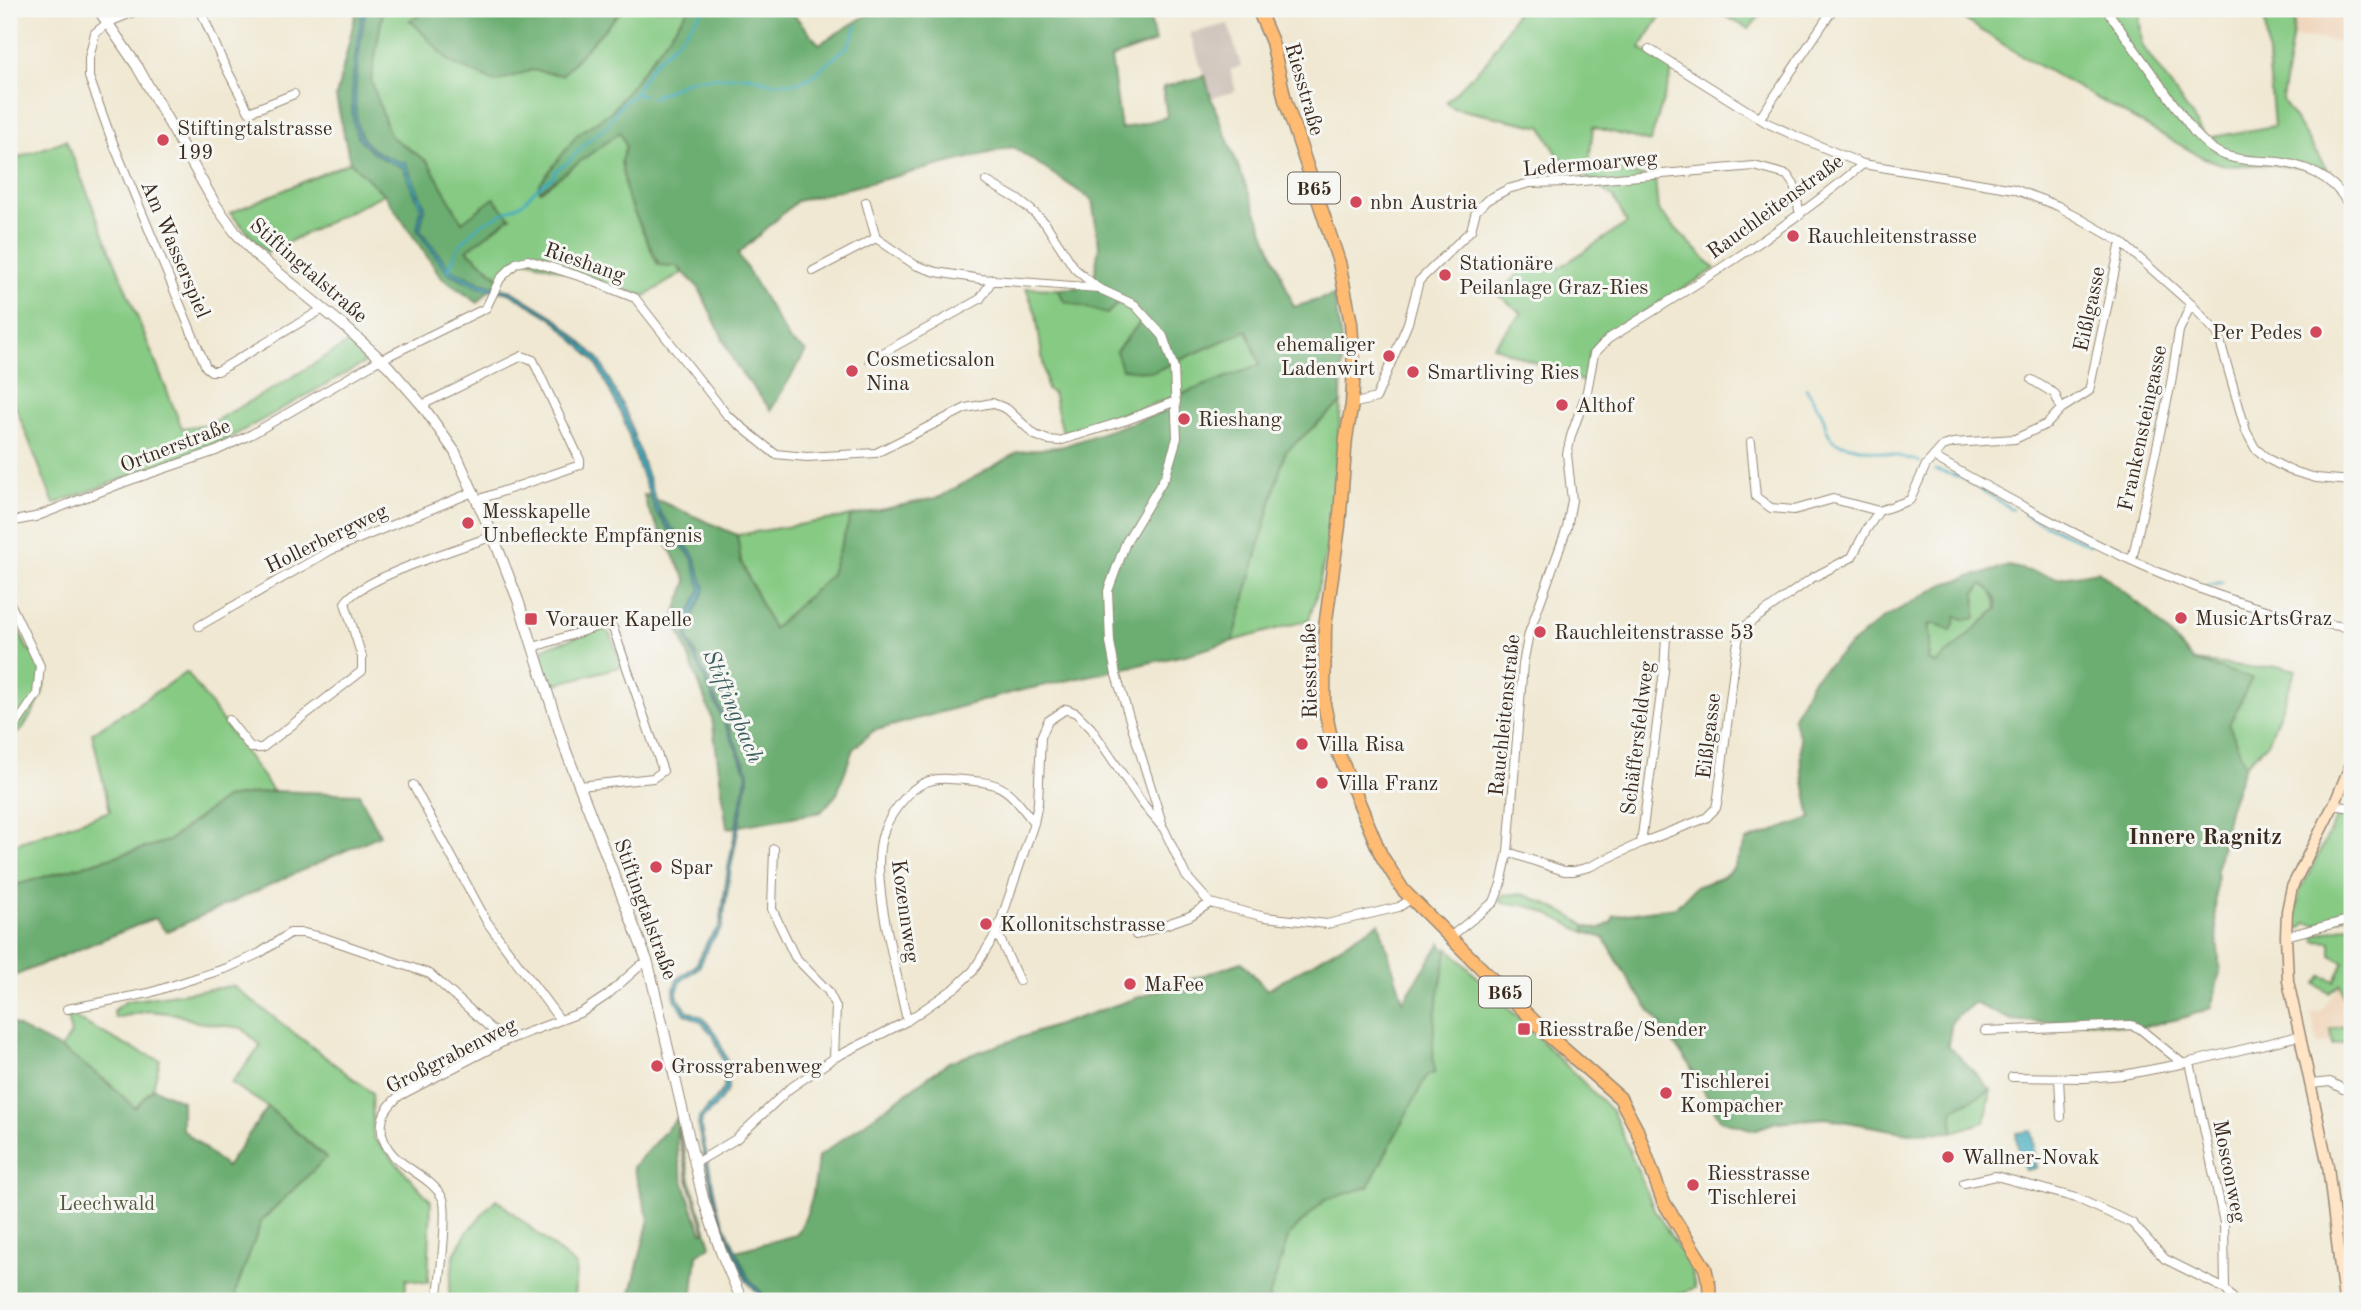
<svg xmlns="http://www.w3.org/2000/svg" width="2361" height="1310" font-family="'Old Standard TT',serif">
	<rect width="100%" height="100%" fill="#f6f6f2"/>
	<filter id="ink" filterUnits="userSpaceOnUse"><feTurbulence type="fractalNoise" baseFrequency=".0143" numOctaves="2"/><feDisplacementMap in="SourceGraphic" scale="14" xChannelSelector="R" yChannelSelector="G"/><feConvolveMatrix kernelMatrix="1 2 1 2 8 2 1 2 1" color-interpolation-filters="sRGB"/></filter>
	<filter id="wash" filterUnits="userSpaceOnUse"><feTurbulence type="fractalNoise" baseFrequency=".00686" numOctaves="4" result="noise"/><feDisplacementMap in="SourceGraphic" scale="28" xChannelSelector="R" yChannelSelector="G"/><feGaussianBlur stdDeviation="1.57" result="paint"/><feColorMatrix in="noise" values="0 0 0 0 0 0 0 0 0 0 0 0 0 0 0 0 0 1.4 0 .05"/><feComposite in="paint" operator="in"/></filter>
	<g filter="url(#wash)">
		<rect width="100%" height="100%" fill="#f0e8d2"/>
		<path fill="#f0d6bc" d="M 2297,9 L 2352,9 L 2352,43 L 2292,37 Z
			M 2341,983 L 2352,1037 L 2318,1045 L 2311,1014 L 2321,1011 Z"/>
		<path fill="#cec2b9" d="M 1228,24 L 1241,66 L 1230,70 L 1236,91 L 1211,98 L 1190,33 Z"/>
		<path fill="#86ca84" stroke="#607a51" stroke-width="2" d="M 386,9 L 429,10 L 410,21 L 495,82 L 532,70 L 562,75 L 623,9 L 689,9 L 613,110 L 577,135 L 541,191 L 620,131 L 626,146 L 621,161 L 627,197 L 658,265 L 677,266 L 682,273 L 645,296 L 528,260 L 516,263 L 500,278 L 467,250 L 510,217 L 462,222 L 428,162 L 390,136 L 371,80 L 383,10 Z
			M 1518,9 L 1665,9 L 1640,48 L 1673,69 L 1650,142 L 1593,127 L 1589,164 L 1655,179 L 1658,210 L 1715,269 L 1604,336 L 1590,352 L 1584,382 L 1493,346 L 1522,313 L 1498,295 L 1537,255 L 1559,268 L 1627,223 L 1614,198 L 1558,156 L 1542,127 L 1453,108 L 1446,102 L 1488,60 Z
			M 1712,9 L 1765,9 L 1749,29 Z
			M 1948,9 L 2139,9 L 2142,45 L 2207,138 L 2274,126 L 2264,9 L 2297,9 L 2282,99 L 2327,170 L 2268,164 L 2227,166 L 2202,157 L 2023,57 Z
			M 66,140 L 182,428 L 209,424 L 281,384 L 348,343 L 368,361 L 222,442 L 54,504 L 9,390 L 9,161 Z
			M 350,162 L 384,194 L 267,253 L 230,213 Z
			M 1026,288 L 1058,289 L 1064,301 L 1119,302 L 1143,320 L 1116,351 L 1153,372 L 1247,330 L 1260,365 L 1166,400 L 1063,433 L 1053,393 L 1047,390 L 1036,314 Z
			M 1341,403 C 1335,479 1333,547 1309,620 L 1233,641 L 1285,452 Z
			M 851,516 L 830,576 L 773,629 L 741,562 L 737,535 Z
			M 1982,584 L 1992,590 L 1997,609 L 1936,664 L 1928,660 L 1930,639 L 1928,625 L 1957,616 L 1976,604 L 1975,594 Z
			M 9,609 L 27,648 L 44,661 C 48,694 37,706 20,732 L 9,735 Z
			M 602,628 L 611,635 L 622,666 L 553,685 L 550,683 L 541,655 L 544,648 Z
			M 2194,661 L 2259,668 L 2278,666 L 2296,670 L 2268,743 L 2245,765 L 2229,725 Z
			M 187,672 L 273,791 L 225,798 L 168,841 L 9,887 L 9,846 L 110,811 L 92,733 Z
			M 2339,813 L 2352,814 L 2352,914 L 2317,925 L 2307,923 L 2302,928 L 2293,928 L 2299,893 Z
			M 1520,894 C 1530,895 1577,918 1585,926 L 1585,932 C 1566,924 1542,908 1522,905 C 1514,903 1508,905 1500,902 L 1501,895 Z
			M 2352,924 L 2352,1041 L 2333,1045 L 2331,1029 L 2349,1025 L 2341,984 L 2329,993 L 2316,984 L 2322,976 L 2335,981 L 2344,962 L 2331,955 L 2331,942 L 2316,941 L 2314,936 Z
			M 1448,948 L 1613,1112 L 1654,1209 L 1691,1268 L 1695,1288 L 1662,1301 L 1268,1301 L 1289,1235 L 1325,1199 L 1368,1187 L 1427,1075 L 1434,1073 C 1429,1030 1440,989 1448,948 Z
			M 233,986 L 372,1093 L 373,1137 L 431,1201 L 428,1283 L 406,1279 L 405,1301 L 354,1301 L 348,1298 L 340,1301 L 243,1301 L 234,1293 L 262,1220 L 326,1157 L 268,1107 L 231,1083 L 261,1046 L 242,1028 L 197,1022 L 176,1014 L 149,1011 L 115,1018 L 114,1010 L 127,1001 Z
			M 66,1013 L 127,1046 L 160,1060 L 153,1088 L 135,1108 L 108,1082 L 61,1049 L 71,1034 Z
			M 1991,1090 L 1985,1122 L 1953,1132 L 1953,1109 Z
			M 496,1199 L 576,1266 L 574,1301 L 448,1301 L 454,1255 L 466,1233 Z"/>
		<path fill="#6cae72" stroke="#546c48" stroke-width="2" fill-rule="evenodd" d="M 357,9 L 363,9 C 358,36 344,115 359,138 C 370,154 386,161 403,167 L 422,208 L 417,230 L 447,272 L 481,288 L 490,289 L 478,303 L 442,278 L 384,194 L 350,162 L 336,97 Z
			M 366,9 L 386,9 L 383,10 L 371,80 L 390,136 L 428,162 L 462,222 L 494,198 L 510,217 L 467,250 L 500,279 L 493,287 L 450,269 L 420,230 L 425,207 L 406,164 C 389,159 370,153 361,135 C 348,111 361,36 366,9 Z
			M 426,9 L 623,9 L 562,75 L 532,70 L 495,82 L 450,62 L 410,20 L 428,11 Z
			M 689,9 L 789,9 L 819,44 L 877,9 L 1158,9 L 1149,13 L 1155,42 L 1111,58 L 1121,129 L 1167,117 L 1163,87 L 1205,76 L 1211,98 L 1294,307 L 1334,295 L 1342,347 L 1341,403 L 1285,452 L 1233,641 L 1185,655 L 1014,692 L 873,731 L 853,749 L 837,794 L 821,812 L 739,826 L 749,773 L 688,637 L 694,613 L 705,588 L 694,556 L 660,513 L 653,498 L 737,535 L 741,562 L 773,629 L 830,576 L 851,516 L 940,497 L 1018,452 L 1064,446 L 1171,409 L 1166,400 L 1260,365 L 1247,330 L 1153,372 L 1122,369 L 1116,351 L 1142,320 L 1119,302 L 1107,314 L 1064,301 L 1058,289 L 1093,286 L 1099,245 L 1092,200 L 1013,147 L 797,201 L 738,254 L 790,341 L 806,351 L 771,410 L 736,366 L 699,288 L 677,266 L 659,265 L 627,197 L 621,161 L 626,146 L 620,132 L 540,191 L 538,186 L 577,135 L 613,110 Z
			M 644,495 L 650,496 L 657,514 L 692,558 L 702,589 L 691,611 L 686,638 L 747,773 L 736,827 L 727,828 L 712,718 L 674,618 L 687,581 L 647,507 Z
			M 2009,566 L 2057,578 L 2098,571 L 2149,612 L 2194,661 L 2252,678 L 2229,725 L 2245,765 L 2229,810 L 2217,867 L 2215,914 L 2220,972 L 2211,1008 L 2186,1017 L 2139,1028 L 2088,1021 L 2034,1022 L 2011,1020 L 1974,1003 L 1952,1021 L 1948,1045 L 1991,1090 L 1953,1109 L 1953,1132 L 1909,1133 L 1825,1118 L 1776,1122 L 1754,1130 L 1720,1120 L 1690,1066 L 1631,984 L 1604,938 L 1585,932 L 1585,926 L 1599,929 L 1611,923 L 1614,916 L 1676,907 L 1695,887 L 1723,877 L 1734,867 L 1746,841 L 1811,818 L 1801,766 L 1800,738 L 1793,718 L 1813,679 L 1849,646 L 1882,619 L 1944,584 ZM 1982,584 C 1992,590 1997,597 1997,609 L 1936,664 L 1928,660 L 1930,639 L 1928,625 L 1937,624 L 1951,631 L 1957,616 L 1965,620 L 1976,618 L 1975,594 Z
			M 273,791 L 359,794 L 380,835 L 166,932 L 155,918 L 9,978 L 9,887 L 168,841 L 225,798 Z
			M 1379,923 L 1403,1001 L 1441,943 L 1447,953 C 1439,993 1429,1032 1435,1073 L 1427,1075 L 1368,1187 L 1325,1200 L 1289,1235 L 1268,1301 L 769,1301 L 748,1278 L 736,1251 L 796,1235 C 812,1211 815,1185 818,1157 L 949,1062 L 1242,962 L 1267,990 Z
			M 9,1021 C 26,1033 45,1039 62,1050 C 88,1066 112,1086 135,1108 L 153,1088 L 182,1101 L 182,1129 L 226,1167 L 268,1107 L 326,1158 L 262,1220 L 235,1293 L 243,1301 L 9,1301 Z
			M 677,1118 L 690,1180 L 711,1245 L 697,1255 L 692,1301 L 629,1301 L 649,1219 L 633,1167 ZM 677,1126 L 689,1183 L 705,1232 L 702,1232 C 688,1198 674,1162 677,1126 Z"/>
		<path fill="#40acbf" stroke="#3e6b6e" stroke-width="2" d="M 363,9 L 366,9 C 361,36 348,111 361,135 C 370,153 389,158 406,164 L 425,207 L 420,230 L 450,269 L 483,284 L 512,291 L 556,318 L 599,359 L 627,415 L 660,513 L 694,556 L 705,589 L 694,613 L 688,638 L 749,773 L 731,867 L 722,928 L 711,942 L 699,967 L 681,981 L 677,992 L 678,998 L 688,1011 L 702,1017 L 716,1033 L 728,1063 L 728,1090 L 715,1107 L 702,1119 L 701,1128 L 718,1209 L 748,1278 L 769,1301 L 765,1301 L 745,1279 L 716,1209 L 698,1128 L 699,1118 L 724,1089 L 724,1063 L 713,1035 L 700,1021 L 685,1014 L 675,999 L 674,990 L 677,979 L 696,965 L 708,940 L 720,926 L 728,868 L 747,773 L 686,638 L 691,611 L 701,589 L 692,558 L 657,514 L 638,465 L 623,417 L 595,361 L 553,319 L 509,293 L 482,288 L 447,272 L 417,230 L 421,208 L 403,167 C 386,161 370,154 359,138 C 344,115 358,36 363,9 Z
			M 2032,1131 L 2036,1168 L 2025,1170 L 2019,1156 L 2016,1133 Z"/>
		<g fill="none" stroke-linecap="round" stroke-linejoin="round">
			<path stroke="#40acbf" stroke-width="2.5" d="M 634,94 L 644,95
				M 651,98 L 692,79 L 749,76 L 771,83 L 795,83 L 810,78 L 848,46 L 857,26
				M 461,244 L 478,226 L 523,203 L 535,190 L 554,176 L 556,170 L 566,164 L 589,140 L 606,127 L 619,107 L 634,94 L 652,65 L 683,35 L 704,9
				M 449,269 L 459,246
				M 1806,388 C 1810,396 1816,404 1821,412 C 1826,421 1825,433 1834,441 C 1839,446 1904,455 1920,462
				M 1935,470 L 1960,477 L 2012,509
				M 2023,514 L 2090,545
				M 2206,586 L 2223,582"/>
		</g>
	</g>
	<g filter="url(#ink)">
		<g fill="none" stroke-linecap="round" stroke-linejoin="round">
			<g stroke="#968978" stroke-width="10">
				<path id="minor" d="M 141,9 L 109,22 L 95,33 L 89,58 L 89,77 L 111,138 L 206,367 L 211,371 L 218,371 L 323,309
					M 200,9 L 222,60 L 249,112 L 294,94
					M 2106,9 L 2194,132 C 2203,142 2212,151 2224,155 C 2242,162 2261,160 2279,162 C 2312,167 2340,181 2352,213
					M 1649,49 L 1767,123 L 1798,137 L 1863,164 L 2014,189 L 2058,206 L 2121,242 L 2191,304 L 2218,334 L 2246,431 L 2255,448 L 2268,459 L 2289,470 L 2316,478 L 2352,481
					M 1760,118 L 1833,9
					M 986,181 L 1017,199 L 1031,210 L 1045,223 L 1075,269 L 1098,288
					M 866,202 L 876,238 L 915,265 L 936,272 L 981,279 L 1098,288 L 1135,305 L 1163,336 L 1174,368 L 1177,438 L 1166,475 L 1126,542 L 1108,591 L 1110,642 L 1116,675 L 1162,823
					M 813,271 L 876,238
					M 870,360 L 980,299 L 993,279
					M 2032,380 L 2055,394 L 2061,409
					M 1352,404 L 1376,398 L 1408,323 L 1419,281 L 1471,230 L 1476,211 L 1487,200 L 1508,189 L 1530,183 L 1571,182 L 1754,166 L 1787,175 L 1794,185 L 1800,215
					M 422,405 L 522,356 L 533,360 L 580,460 L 580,465 L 477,500
					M 1751,442 L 1756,497 L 1771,508 L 1794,510 L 1833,499 L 1879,511
					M 1934,457 C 2062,529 2205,609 2352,628
					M 9,522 L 35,517 L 125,482 L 216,451 L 252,434 L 374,363 L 486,308 L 500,279 L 516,263 L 528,260 L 585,278 L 635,298 L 727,415 L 775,454 L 807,457 L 876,453 L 966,408 L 992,403 L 1007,409 L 1035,435 L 1048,440 L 1059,441 L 1127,420 L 1176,401
					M 2132,560 L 2171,383 L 2179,331 L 2191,304
					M 9,601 L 40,666 L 37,694 L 9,735
					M 199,626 L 331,550 L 473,492
					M 534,647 L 605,624 L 613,628 L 663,771 L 653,778 L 580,786
					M 229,720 L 251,748 L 262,748 L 362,671 L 362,657 L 345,603 C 358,579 463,547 493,536
					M 413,785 L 487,922 L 560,1020
					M 2333,805 L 2352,808
					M 1641,843 L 1664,671 L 1666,637
					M 774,849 L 772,909 L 795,957 L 828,991 L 836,1007 L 834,1058
					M 1508,852 L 1564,871 L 1574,871 L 1589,867 L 1641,843 L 1706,818 L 1716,808 L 1718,798 L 1735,660 L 1739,636 L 1744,627 L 1812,578 L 1852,557 L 1866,530 L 1879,511 L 1910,500 L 1926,465 L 1943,446 L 1953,443 L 2015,439 L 2047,424 L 2061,409 L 2089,391 L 2121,242
					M 997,932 L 1019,981
					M 1136,935 L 1190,916 L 1210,903
					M 2286,936 L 2352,919
					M 1450,937 L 1494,902 L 1501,884 L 1508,852 L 1523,664 L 1529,633 L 1567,528 L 1572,500 L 1567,454 L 1571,436 L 1587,391 L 1594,354 L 1608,339 C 1696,285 1784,231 1863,164
					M 67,1009 L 149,993 L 227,968 L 260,953 L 290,933 L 303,933 L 325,938 L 430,974 L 505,1041
					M 907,1021 C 898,974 867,873 884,831 C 888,819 896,808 904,799 C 916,784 931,777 950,779 C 1002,783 1003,782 1034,823
					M 1985,1031 L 2131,1025 L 2139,1028 L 2182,1063
					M 2012,1077 L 2085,1078 L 2123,1075 L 2186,1063
					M 2059,1078 L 2061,1117
					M 2311,1084 L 2330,1082 L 2343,1089 L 2352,1090
					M 694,1164 L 736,1139 L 789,1089 L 834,1058 L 907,1021 L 956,987 L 973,971 L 997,932 L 1034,823 L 1038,803 L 1041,737 L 1048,721 L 1066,709 L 1076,713 L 1091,728 L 1142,803 L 1164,829 L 1186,876 L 1210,903 L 1265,917 L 1327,924 L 1399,907 L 1411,899
					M 1964,1183 L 1996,1176 L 2076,1198 L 2132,1223 L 2165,1259 L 2225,1289 L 2235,1301
					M 2225,1289 L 2224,1223 L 2190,1062 L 2299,1036
					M 436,1301 C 440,1288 448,1211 443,1199 C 430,1172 387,1166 382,1133 C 380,1116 387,1107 399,1096 L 505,1041 L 582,1012 L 606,996 L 641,965 L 648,963"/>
			</g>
			<g stroke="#968978" stroke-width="12">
				<path id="tertiary" d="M 98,9 L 137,66 L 215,204 L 235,232 L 254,253 L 344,326 L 388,366 L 422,405 L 455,452 L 493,536 L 518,600 L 566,751 L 648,963 L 703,1198 L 721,1252 L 742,1301"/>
			</g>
			<g stroke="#968978" stroke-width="13">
				<path id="secondary" d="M 2344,1301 L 2328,1166 L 2288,981 L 2286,936 L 2287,911 L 2292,887 L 2337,798 L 2352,761"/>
			</g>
			<g stroke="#968978" stroke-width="15">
				<path id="primary" d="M 1258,9 L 1272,42 L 1285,100 L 1339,262 L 1351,323 L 1354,367 L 1352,404 L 1346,438 L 1339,526 L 1325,627 L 1324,704 L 1330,733 L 1381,855 L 1403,890 L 1550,1037 L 1620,1098 L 1637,1130 L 1663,1201 L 1705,1268 L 1709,1284 L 1710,1301"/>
			</g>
			<use href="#minor" stroke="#fff" stroke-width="8"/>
			<use href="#tertiary" stroke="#fff" stroke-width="10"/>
			<use href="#secondary" stroke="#ffe4c6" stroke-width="10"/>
			<use href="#primary" stroke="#febb71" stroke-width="12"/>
		</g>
	</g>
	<g fill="#d1495b" stroke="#f6f6f2" stroke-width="2.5">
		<circle cx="163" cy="140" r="7"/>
		<circle cx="1356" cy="202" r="7"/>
		<circle cx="1793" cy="236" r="7"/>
		<circle cx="1445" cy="275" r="7"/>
		<circle cx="2316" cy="332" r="7"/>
		<circle cx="1389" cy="356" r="7"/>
		<circle cx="852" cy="371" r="7"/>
		<circle cx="1413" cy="372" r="7"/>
		<circle cx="1562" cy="405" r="7"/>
		<circle cx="1184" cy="419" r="7"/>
		<circle cx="468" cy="523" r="7"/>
		<circle cx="2181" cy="618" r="7"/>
		<rect x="524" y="612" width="14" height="14" rx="3.5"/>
		<circle cx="1540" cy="632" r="7"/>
		<circle cx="1302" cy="744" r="7"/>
		<circle cx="1322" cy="783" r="7"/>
		<circle cx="656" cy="867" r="7"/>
		<circle cx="986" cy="924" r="7"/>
		<circle cx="1130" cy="984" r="7"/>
		<rect x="1517" y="1022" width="14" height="14" rx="3.5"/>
		<circle cx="657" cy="1066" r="7"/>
		<circle cx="1666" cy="1093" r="7"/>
		<circle cx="1948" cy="1157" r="7"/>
		<circle cx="1693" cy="1185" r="7"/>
	</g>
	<g text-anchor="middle" stroke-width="6" stroke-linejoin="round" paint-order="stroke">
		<g fill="#f6f6f2" stroke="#73675e" stroke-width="2">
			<rect x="1288" y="172.5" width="52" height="31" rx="5"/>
			<rect x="1479" y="976.5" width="52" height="31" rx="5"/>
		</g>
		<g font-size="19" font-weight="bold" fill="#3b2a1e">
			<text x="1314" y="195">B65</text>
			<text x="1505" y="999">B65</text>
		</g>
		<g font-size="21" fill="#3b2a1e" stroke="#f6f6f2">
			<text transform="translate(1305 89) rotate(74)" y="7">Riesstraße</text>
			<text transform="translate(1590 163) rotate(-5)" y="7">Ledermoarweg</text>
			<text transform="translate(1775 206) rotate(-36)" y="7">Rauchleitenstraße</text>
			<text transform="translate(176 249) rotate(67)" y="7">Am Wasserspiel</text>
			<text transform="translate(585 262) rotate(19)" y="7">Rieshang</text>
			<text transform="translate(309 270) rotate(41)" y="7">Stiftingtalstraße</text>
			<text transform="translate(2089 309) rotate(-78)" y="7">Eißlgasse</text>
			<text transform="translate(2142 428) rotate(-78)" y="7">Frankensteingasse</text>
			<text transform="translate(175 445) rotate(-21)" y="7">Ortnerstraße</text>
			<text transform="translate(326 538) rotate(-26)" y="7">Hollerbergweg</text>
			<text transform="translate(1309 671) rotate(-91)" y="7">Riesstraße</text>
			<text transform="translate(1504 715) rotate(-84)" y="7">Rauchleitenstraße</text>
			<text transform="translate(1708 736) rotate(-83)" y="7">Eißlgasse</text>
			<text transform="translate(1637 738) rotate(-83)" y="7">Schäffersfeldweg</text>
			<text transform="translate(646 909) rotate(70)" y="7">Stiftingtalstraße</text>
			<text transform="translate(906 911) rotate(82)" y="7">Kozennweg</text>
			<text transform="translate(451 1055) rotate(-27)" y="7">Großgrabenweg</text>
			<text transform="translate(2230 1171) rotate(79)" y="7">Mosconweg</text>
		</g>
		<g font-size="21" fill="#3b2a1e" stroke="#f6f6f2" text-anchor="start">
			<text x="177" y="135">Stiftingtalstrasse<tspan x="177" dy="24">199</tspan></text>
			<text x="1370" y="209">nbn Austria</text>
			<text x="1807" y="243">Rauchleitenstrasse</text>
			<text x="1459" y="270">Stationäre<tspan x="1459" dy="24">Peilanlage Graz-Ries</tspan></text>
			<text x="2302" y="339" text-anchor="end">Per Pedes</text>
			<text x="1375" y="351" text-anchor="end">ehemaliger<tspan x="1375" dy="24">Ladenwirt</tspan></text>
			<text x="866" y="366">Cosmeticsalon<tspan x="866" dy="24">Nina</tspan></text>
			<text x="1427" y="379">Smartliving Ries</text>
			<text x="1576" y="412">Althof</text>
			<text x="1198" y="426">Rieshang</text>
			<text x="482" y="518">Messkapelle<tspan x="482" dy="24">Unbefleckte Empfängnis</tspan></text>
			<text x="2195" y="625">MusicArtsGraz</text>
			<text x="545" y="626">Vorauer Kapelle</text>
			<text x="1554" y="639">Rauchleitenstrasse 53</text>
			<text x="1316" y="751">Villa Risa</text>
			<text x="1336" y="790">Villa Franz</text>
			<text x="670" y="874">Spar</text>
			<text x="1000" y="931">Kollonitschstrasse</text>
			<text x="1144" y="991">MaFee</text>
			<text x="1538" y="1036">Riesstraße/Sender</text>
			<text x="671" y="1073">Grossgrabenweg</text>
			<text x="1680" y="1088">Tischlerei<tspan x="1680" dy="24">Kompacher</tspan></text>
			<text x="1962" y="1164">Wallner-Novak</text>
			<text x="1707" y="1180">Riesstrasse<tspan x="1707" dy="24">Tischlerei</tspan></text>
		</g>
		<g font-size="21" fill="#525a3d" stroke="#f6f6f2">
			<text x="107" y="1210">Leechwald</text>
		</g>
		<g font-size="23" font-style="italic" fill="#3d5e5e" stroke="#f6f6f2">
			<text transform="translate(734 706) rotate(67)" y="8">Stiftingbach</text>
		</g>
		<g font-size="23" font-weight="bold" fill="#3b2a1e" stroke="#f6f6f2">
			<text x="2205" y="844">Innere Ragnitz</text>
		</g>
	</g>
	<rect width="2361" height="1310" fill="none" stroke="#f6f6f2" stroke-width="35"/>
</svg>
